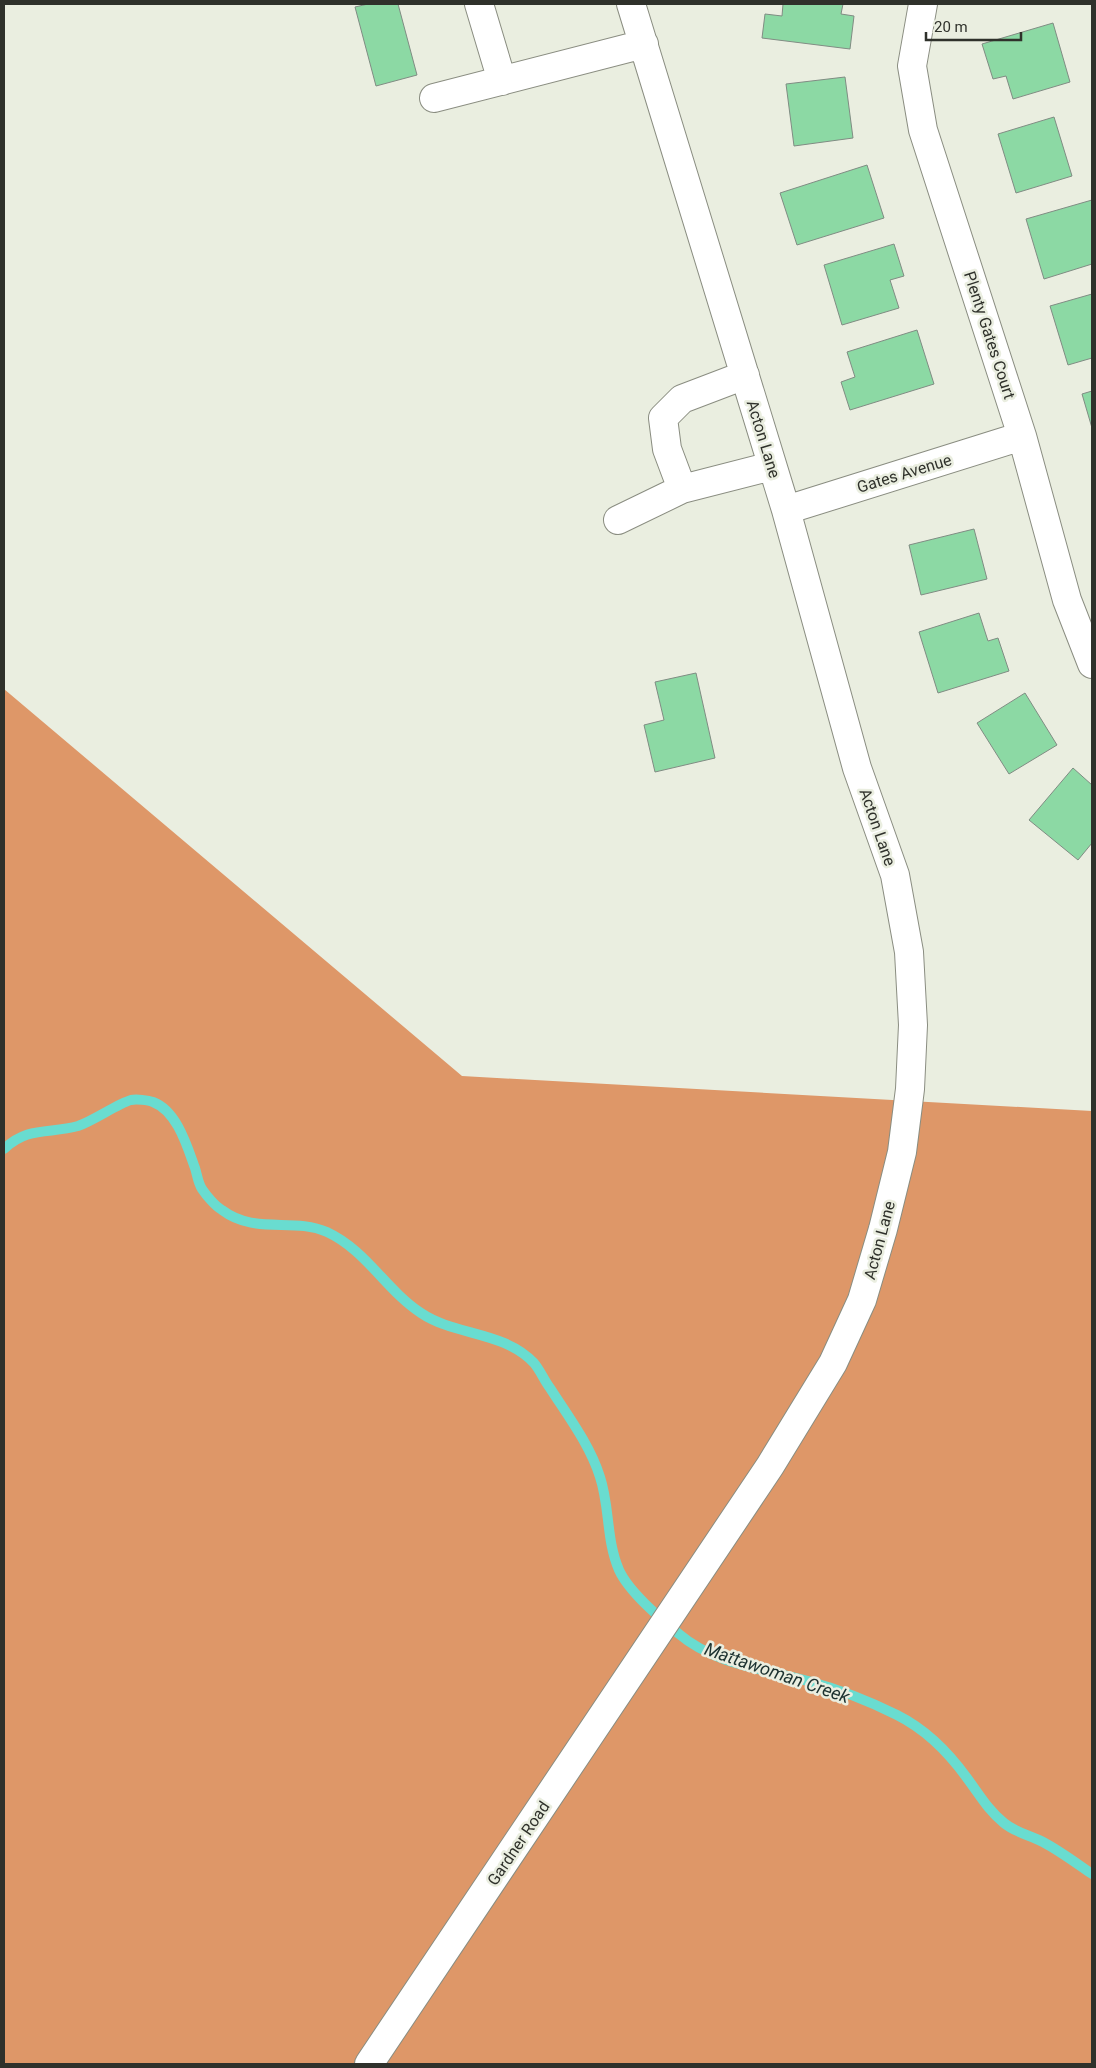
<svg xmlns="http://www.w3.org/2000/svg" width="1096" height="2068" font-family="Roboto,sans-serif">
	<rect width="100%" height="100%" fill="#eaeee0"/>
	<path fill="#de9768" d="M 4,689 L 462,1076 L 1092,1111 L 1092,2064 L 4,2064 Z"/>
	<g fill="none" stroke-linecap="round" stroke-linejoin="round">
		<path stroke="#69dcd0" stroke-width="10" d="M 4,1149 C 28,1126 50,1134 78,1126 C 95,1120 117,1104 131,1100 C 136,1099 148,1100 153,1102 C 177,1111 187,1146 195,1168 C 197,1174 198,1183 202,1189 C 206,1195 215,1206 222,1210 C 255,1235 293,1217 327,1232 C 366,1250 386,1290 421,1313 C 455,1336 504,1331 534,1363 C 540,1370 544,1380 550,1388 C 568,1416 590,1445 600,1477 C 610,1507 606,1540 619,1570 C 629,1592 660,1618 679,1634 C 714,1664 764,1669 808,1681 C 838,1689 869,1701 897,1715 C 925,1729 949,1753 967,1778 C 979,1794 988,1810 1004,1823 C 1016,1833 1030,1835 1043,1842 C 1060,1851 1076,1863 1092,1874"/>
	</g>
	<path fill="#8cd9a4" stroke="#808c83" d="M 368,4 L 398,4 L 417,75 L 376,86 L 355,7 Z
		M 783,4 L 843,4 L 841,14 L 854,16 L 850,49 L 762,38 L 765,14 L 782,16 Z
		M 1053,23 L 1070,82 L 1013,99 L 1006,76 L 993,79 L 982,44 Z
		M 845,77 L 853,138 L 794,146 L 786,84 Z
		M 1054,117 L 1072,176 L 1016,193 L 998,134 Z
		M 867,165 L 884,218 L 797,245 L 780,193 Z
		M 1092,200 L 1092,264 L 1044,279 L 1026,219 Z
		M 894,244 L 904,276 L 890,280 L 899,308 L 842,325 L 824,265 Z
		M 1092,294 L 1092,358 L 1068,365 L 1050,306 Z
		M 917,330 L 934,384 L 850,410 L 841,382 L 855,377 L 847,352 Z
		M 1092,391 L 1092,428 L 1082,394 Z
		M 974,529 L 987,579 L 921,595 L 909,545 Z
		M 979,613 L 988,641 L 998,638 L 1009,671 L 938,693 L 919,632 Z
		M 696,673 L 715,758 L 655,772 L 644,725 L 664,720 L 655,682 Z
		M 1025,693 L 1057,745 L 1009,774 L 977,723 Z
		M 1073,768 L 1092,785 L 1092,843 L 1078,860 L 1029,820 Z"/>
	<g fill="none" stroke-linecap="round" stroke-linejoin="round">
		<g stroke="#8a8d81" stroke-width="30">
			<path id="minor" d="M 479,4 L 502,81
				M 923,4 L 912,66 L 923,130 L 1022,436 L 1067,600 L 1092,664
				M 434,98 L 644,44
				M 682,489 L 667,449 L 663,418 L 682,399 L 745,375
				M 786,510 L 1022,436
				M 618,520 L 682,489 L 772,466
				M 369,2064 L 770,1466 L 833,1363 L 862,1300 L 883,1229 L 902,1152 L 910,1089 L 913,1025 L 909,952 L 895,875 L 857,768 L 786,510 L 631,4"/>
		</g>
		<use href="#minor" stroke="#fff" stroke-width="28"/>
	</g>
	<g text-anchor="middle" stroke-width="5" stroke-linejoin="round" paint-order="stroke">
		<g font-size="16" fill="#2f312b" stroke="#eaeee0">
			<text transform="translate(990 335) rotate(72)" y="6">Plenty Gates Court</text>
			<text transform="translate(764 439) rotate(73)" y="6">Acton Lane</text>
			<text transform="translate(904 473) rotate(-17)" y="6">Gates Avenue</text>
			<text transform="translate(878 827) rotate(71)" y="6">Acton Lane</text>
			<text transform="translate(879 1240) rotate(-75)" y="6">Acton Lane</text>
			<text transform="translate(518 1843) rotate(-56)" y="6">Gardner Road</text>
		</g>
		<g font-size="18" font-style="italic" fill="#1c312f" stroke="#eaeee0">
			<text transform="translate(777 1673) rotate(19)" y="6">Mattawoman Creek</text>
		</g>
	</g>
	<rect width="1096" height="2068" fill="none" stroke="#2f312b" stroke-width="10"/>
	<path d="M926 32v8h95v-8" fill="none" stroke="#2f312b" stroke-width="2.5"/>
	<text x="934" y="32" font-size="15" fill="#2f312b" stroke="#eaeee0" stroke-width="4" paint-order="stroke">20 m</text>
</svg>
